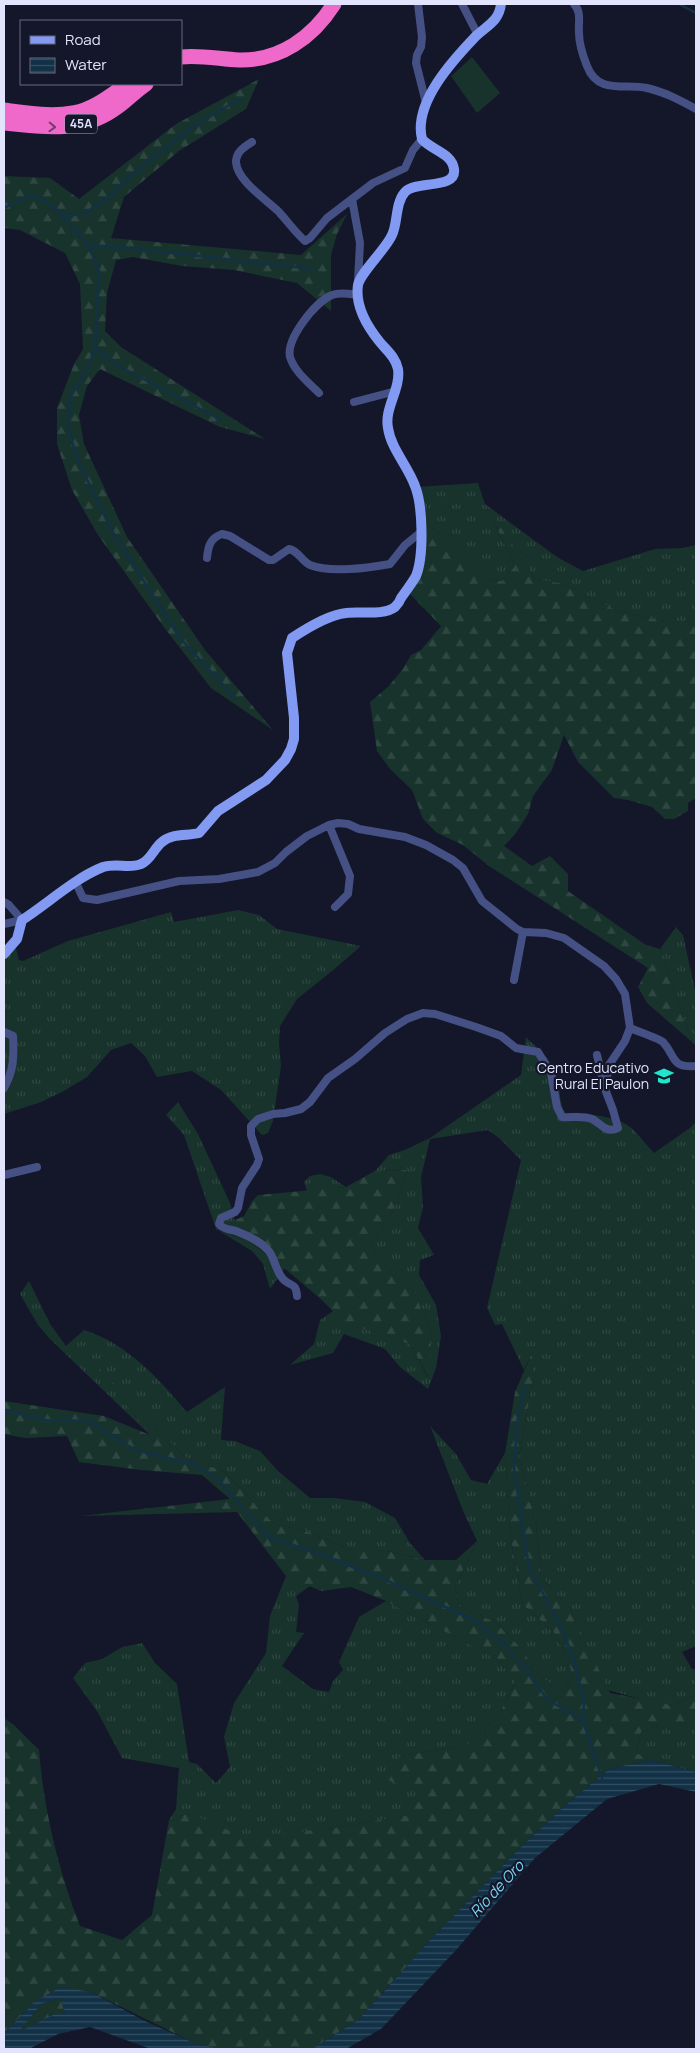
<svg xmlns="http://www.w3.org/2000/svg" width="700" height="2053" font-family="Manrope,sans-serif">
	<defs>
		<pattern id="grass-tufts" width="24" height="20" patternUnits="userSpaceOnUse" patternTransform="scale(1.25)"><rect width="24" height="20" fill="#18332c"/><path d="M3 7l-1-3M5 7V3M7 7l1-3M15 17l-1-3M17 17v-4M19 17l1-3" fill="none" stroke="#2e4741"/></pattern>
		<pattern id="forest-firs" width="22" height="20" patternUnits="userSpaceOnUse" patternTransform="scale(1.25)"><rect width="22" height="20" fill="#18332c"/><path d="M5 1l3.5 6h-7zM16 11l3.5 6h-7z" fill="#2e4741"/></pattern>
		<pattern id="water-rules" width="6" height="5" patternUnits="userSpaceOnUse" patternTransform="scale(1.25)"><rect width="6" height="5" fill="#123146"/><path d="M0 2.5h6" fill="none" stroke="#344f62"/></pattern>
	</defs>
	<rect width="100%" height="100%" fill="#14162a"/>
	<path fill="url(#grass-tufts)" d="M 478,483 L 485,504 L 557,557 L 583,571 L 655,549 L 682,548 L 696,545 L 696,621 L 669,622 L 618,611 L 561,583 L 536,580 L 487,508 L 515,566 L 502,581 L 483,578 L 465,554 L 421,519 L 416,487 Z
		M 238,910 L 259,915 L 277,929 L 361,946 L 332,971 L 297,999 L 280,1026 L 279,1043 L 281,1066 L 273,1121 L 268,1133 L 262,1135 L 221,1090 L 192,1071 L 157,1077 L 145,1056 L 131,1043 L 111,1050 L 87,1077 L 62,1092 L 41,1102 L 4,1114 L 4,958 L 15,945 L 19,960 L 23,961 L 68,941 L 171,912 L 174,922 Z
		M 676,927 L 683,935 L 696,995 L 696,1046 L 692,1042 L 660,949 Z
		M 526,1037 C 536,1047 552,1060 556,1074 C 561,1088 558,1103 567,1116 C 583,1112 617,1116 630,1127 C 639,1134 646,1145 654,1153 L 690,1128 L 696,1122 L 696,1646 L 682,1652 L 692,1669 L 696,1669 L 696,1695 L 672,1705 L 647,1701 L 608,1690 L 570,1609 L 541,1576 L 536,1523 L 519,1456 L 533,1378 L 531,1355 L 524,1370 L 502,1324 L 495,1325 L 487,1308 L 521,1160 L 499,1138 L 488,1130 L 430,1139 L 421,1177 L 423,1207 L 418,1228 L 434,1255 L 420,1260 L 419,1275 L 436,1305 L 441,1336 L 436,1368 L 428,1389 L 400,1367 L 385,1349 L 344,1334 L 333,1353 L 290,1365 L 314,1344 L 320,1320 L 333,1311 L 347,1325 L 378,1332 L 411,1345 L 427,1376 L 432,1334 L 414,1292 L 391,1273 L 371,1246 L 395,1207 L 407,1170 L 375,1171 L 389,1155 L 407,1149 L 430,1138 L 521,1075 Z
		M 178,1102 L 198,1134 L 230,1203 L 235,1222 L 217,1230 L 248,1241 L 285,1268 L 270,1289 L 263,1264 L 252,1251 L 216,1229 L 184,1135 L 166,1115 Z
		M 320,1174 L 331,1177 L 346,1187 L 307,1191 L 304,1182 L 310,1176 Z
		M 29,1281 L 50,1324 L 66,1346 L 84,1330 C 128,1344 158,1378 187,1412 L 225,1387 L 221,1440 L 235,1441 L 260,1451 L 278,1471 L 310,1498 L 334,1498 L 365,1502 L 395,1518 L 410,1543 L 425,1560 L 387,1551 L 354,1551 L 304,1530 L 275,1525 L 223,1471 L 185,1457 L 98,1368 L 151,1436 L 49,1338 L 38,1325 L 20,1294 Z
		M 430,1426 L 456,1454 L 471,1480 L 487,1484 L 505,1453 L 510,1534 L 523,1605 L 553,1631 L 568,1658 L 572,1675 L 564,1693 L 540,1676 L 520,1647 L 495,1622 L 459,1606 L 455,1586 L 477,1541 L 464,1513 Z
		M 286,1576 L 310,1586 L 296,1596 L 299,1605 L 296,1632 L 304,1633 L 282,1666 L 313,1689 L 329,1692 L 333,1681 L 343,1670 L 339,1662 L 359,1617 L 386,1601 L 494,1657 L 516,1680 L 498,1717 L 466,1746 L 400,1756 L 418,1790 L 410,1815 L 334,1828 L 245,1839 L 189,1813 L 169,1820 L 176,1809 L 179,1768 L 122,1758 L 97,1711 L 73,1678 L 85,1663 L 102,1659 L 122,1647 L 142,1643 L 155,1663 L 177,1684 L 189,1762 L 197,1764 L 216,1783 L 230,1767 L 224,1737 L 234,1703 L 266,1653 L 270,1616 Z
		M 665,1722 L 682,1722 L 696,1726 L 696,1772 L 651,1760 L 636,1753 L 641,1732 Z"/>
	<path fill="url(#forest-firs)" d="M 259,79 L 246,109 L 179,151 L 124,197 L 111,238 L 301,255 L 347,214 L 337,234 L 331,255 L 331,311 L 297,283 L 234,270 L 182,266 L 133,257 L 116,260 L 107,293 L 105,331 L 121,347 L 265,439 L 220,427 L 100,369 L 87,386 L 79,415 L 84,444 L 127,537 L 205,650 L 273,730 L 211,688 L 163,626 L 98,535 L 72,490 L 57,444 L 57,408 L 74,364 L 83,349 L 80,284 L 65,253 L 20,230 L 4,228 L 4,176 L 50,178 L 79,199 L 176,124 Z
		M 485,504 L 536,580 L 561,583 L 618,611 L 669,622 L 696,621 L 696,798 L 688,803 L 688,811 L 674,819 L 665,819 L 652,807 L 628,800 L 614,798 L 578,762 L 564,735 L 552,770 L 533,796 L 528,814 L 516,833 L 504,846 L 532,866 L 550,856 L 568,874 L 568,891 L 646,945 L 660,949 L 692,1042 L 647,1003 L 638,987 L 648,968 L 489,866 L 463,845 L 437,833 L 423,819 L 412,790 L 390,769 L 377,751 L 370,702 L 388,687 L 403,669 L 411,655 L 421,650 L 441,626 L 410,594 L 418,577 L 421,519 L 465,554 L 483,578 L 502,581 L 515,566 Z
		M 407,1170 L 395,1207 L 371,1246 L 391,1273 L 414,1292 L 432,1334 L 428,1377 L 411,1345 L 378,1332 L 346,1325 L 322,1300 L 277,1262 L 248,1241 L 216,1229 L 244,1216 L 253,1200 L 258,1195 L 346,1187 L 375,1171 Z
		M 532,1353 L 533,1378 L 519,1456 L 536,1523 L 541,1576 L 570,1609 L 610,1693 L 672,1705 L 696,1695 L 696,1726 C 671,1719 664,1722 641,1732 L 636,1753 L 651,1760 L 609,1769 L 568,1803 L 524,1844 L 433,1937 L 358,2020 L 312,2049 L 221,2049 L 194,2043 L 91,1992 L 37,2000 L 4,2033 L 4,1718 L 14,1725 L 39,1750 C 44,1811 58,1869 80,1926 L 122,1940 L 152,1915 L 169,1820 L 189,1813 L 246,1838 L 334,1828 L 409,1815 L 418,1790 L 387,1780 L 400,1756 L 466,1746 L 498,1717 L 516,1680 L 494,1657 L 386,1601 L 351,1587 L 321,1591 L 286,1576 L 237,1512 L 80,1516 L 230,1499 L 202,1475 L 141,1470 L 79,1462 L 67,1436 L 25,1438 L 4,1434 L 4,1401 L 104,1416 L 150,1435 L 93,1362 L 185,1457 L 223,1471 L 275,1525 L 304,1530 L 354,1551 L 387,1551 L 425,1560 L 456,1560 L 477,1541 L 455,1586 L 459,1606 L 495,1622 L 520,1647 L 540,1676 L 564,1693 L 572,1675 L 568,1658 L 553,1631 L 523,1605 L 510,1534 L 505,1453 L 515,1392 Z
		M 61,1998 L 65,2013 L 19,2032 L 41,2004 Z"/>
	<path fill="#18332c" d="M 472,57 L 500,93 L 477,113 L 451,76 Z"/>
	<path fill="url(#water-rules)" fill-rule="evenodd" d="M 651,1760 L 696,1772 L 696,1792 L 659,1784 L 607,1799 L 535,1858 L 457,1949 L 381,2029 L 346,2049 L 312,2049 L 358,2020 L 433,1937 L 524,1844 L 568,1803 L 609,1769 Z
		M 61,1987 L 91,1992 L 143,2020 L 194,2043 L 221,2049 L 151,2049 L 90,2027 L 58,2034 L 29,2049 L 4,2049 L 4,2033 L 37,2000 ZM 61,1998 L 65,2013 L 53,2015 L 20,2031 L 41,2004 Z"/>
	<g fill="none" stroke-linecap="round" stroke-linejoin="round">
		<path stroke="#123146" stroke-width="2.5" d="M 679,4 L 696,13
			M 4,208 L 30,195 L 46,201 L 63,216 L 89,246 L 99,271 L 95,348 L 89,365 L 70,398 L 68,430 L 80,465 L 112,531 L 180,638 L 235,698
			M 63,216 L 83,214 L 108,198 L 134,173 L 193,126 L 240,99
			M 89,246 L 109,246 L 315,269
			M 95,348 L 117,365 L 221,420
			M 525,1387 L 517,1423 L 514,1470 L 529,1567 L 562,1629 L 574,1660 L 584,1701 L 583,1721
			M 4,1410 L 45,1420 L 89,1421 L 135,1450 L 194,1464 L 220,1481 L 244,1510 L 271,1538 L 318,1553 L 390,1582 L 474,1620 L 500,1641 L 526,1669 L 547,1699 L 583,1721 L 602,1778"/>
		<path stroke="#455184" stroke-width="8" d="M 418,4 L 422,37 L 421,47 L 417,55 L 416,63 L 426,103
			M 462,4 L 478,35
			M 574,4 C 582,13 578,22 579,33 C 579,44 583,56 587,66 C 598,95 625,83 647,88 C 665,92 681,101 696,109
			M 252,142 C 244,147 236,152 236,162 C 237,181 267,200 279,212 C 288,222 295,232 305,241 L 310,238 L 327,218 L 373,183 L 405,168 L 413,150 L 422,139
			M 352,199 L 360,243 L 358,281
			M 319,393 C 309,383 294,371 290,357 C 286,339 315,302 332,295 C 340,292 350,294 358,295
			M 354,402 L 396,391
			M 207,558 C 208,547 210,538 222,534 L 230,536 L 269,560 L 273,560 L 289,549 C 299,551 301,561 310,565 C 330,573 369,568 390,564 L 405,545 L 421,532
			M 329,825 L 350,876 L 348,894 L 335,907
			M 76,883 L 83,898 L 97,900 L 179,881 L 219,879 L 258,872 L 275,863 L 286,852 L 307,836 L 329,825 L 338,823 L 348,824 L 359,829 L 405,837 L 426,845 L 453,860 L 463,868 L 482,901 L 517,929 L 523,932 L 546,933 L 564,938 L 604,966 L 616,979 L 625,994 L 630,1028 L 625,1041 L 609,1065 L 605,1089 L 613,1110 L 618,1128 C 606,1134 601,1123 592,1119 C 582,1115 572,1118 562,1117 L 557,1107 L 551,1073 L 538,1052 L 516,1048 L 501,1036 L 476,1027 L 435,1014 L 423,1013 L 407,1019 L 385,1033 L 355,1059 L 328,1078 L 310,1102 L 301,1109 L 285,1113 L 273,1114 L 258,1119 L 251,1126 L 251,1135 L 259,1159 L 257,1165 L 242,1188 L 238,1208 L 235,1212 L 221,1218 L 219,1224 C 224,1230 230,1229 236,1231 C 246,1235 260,1241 267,1249 C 275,1256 275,1272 284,1280 C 292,1287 296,1283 297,1296
			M 4,902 L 9,905 L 22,920 L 4,924
			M 514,980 L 523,932
			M 630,1028 C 637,1031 660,1039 663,1042 C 676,1056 670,1068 696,1066
			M 4,1032 L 13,1036 C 14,1057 14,1070 4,1088
			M 597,1055 L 604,1085
			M 4,1175 L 37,1167"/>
		<path stroke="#829af1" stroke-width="10" d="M 4,954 L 17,939 L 22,920 C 47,904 75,878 103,867 C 117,863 130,869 141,864 C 151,860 154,848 162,842 C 172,833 187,836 199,833 L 218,811 L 266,780 L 285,760 L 291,749 L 294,739 L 294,718 L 287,653 L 292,638 C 307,628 328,615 346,613 C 360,611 383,616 395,607 C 397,605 400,601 401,598 C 406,591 412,583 416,576 C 424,556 423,506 415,486 C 408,466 391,449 388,428 C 384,408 401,389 398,369 C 395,356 386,350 379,341 C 367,326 355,305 358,285 C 360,273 386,249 392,235 C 398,223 395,203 405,192 C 416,180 457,190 454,169 C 452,153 431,150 422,139 C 413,103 453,60 476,36 C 488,25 499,21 501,4"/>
		<path stroke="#ee69c9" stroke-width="15" d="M 181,57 C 201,55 219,59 239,60 C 280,61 313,37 334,4
			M 4,110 C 26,113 51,117 73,113 C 93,110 111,95 127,84
			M 4,123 C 42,127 79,133 113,110 C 125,103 134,92 146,84"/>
	</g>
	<defs><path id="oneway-chevron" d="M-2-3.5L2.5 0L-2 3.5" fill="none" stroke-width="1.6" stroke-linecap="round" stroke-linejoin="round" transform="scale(1.25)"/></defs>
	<use stroke="#763b72" href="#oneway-chevron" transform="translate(52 127) rotate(2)"/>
	<defs>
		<g id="school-bare" transform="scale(1.5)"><path d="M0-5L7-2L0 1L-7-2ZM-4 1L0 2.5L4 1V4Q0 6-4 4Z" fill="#22e6cb" stroke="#14162a" stroke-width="2.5" paint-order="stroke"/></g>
	</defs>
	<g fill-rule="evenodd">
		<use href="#school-bare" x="664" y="1076"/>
	</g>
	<g text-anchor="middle" stroke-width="4.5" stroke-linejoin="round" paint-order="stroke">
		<rect fill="#14162a" stroke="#a4a6bd" stroke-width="1" x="65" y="114.5" width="32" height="19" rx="4"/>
		<g font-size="12" font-weight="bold" fill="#e1e4fc">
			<text x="81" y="128">45A</text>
		</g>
		<g font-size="14" fill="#e1e4fc" stroke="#14162a" text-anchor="end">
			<text x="649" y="1073">Centro Educativo<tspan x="649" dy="16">Rural El Paulon</tspan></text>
		</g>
		<g font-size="15" font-style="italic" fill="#7ad6f0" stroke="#14162a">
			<text transform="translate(497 1889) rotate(-47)" y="5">Río de Oro</text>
		</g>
	</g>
	<rect width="700" height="2053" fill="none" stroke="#e1e4fc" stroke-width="10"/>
	<rect x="20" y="20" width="162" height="65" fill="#14162a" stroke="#66687e"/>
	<rect x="30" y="36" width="25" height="8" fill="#829af1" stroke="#66687e"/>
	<text x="65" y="45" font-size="15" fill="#e1e4fc">Road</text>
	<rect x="30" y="58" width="25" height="15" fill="url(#water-rules)" stroke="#66687e"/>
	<text x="65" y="70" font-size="15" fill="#e1e4fc">Water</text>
</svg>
